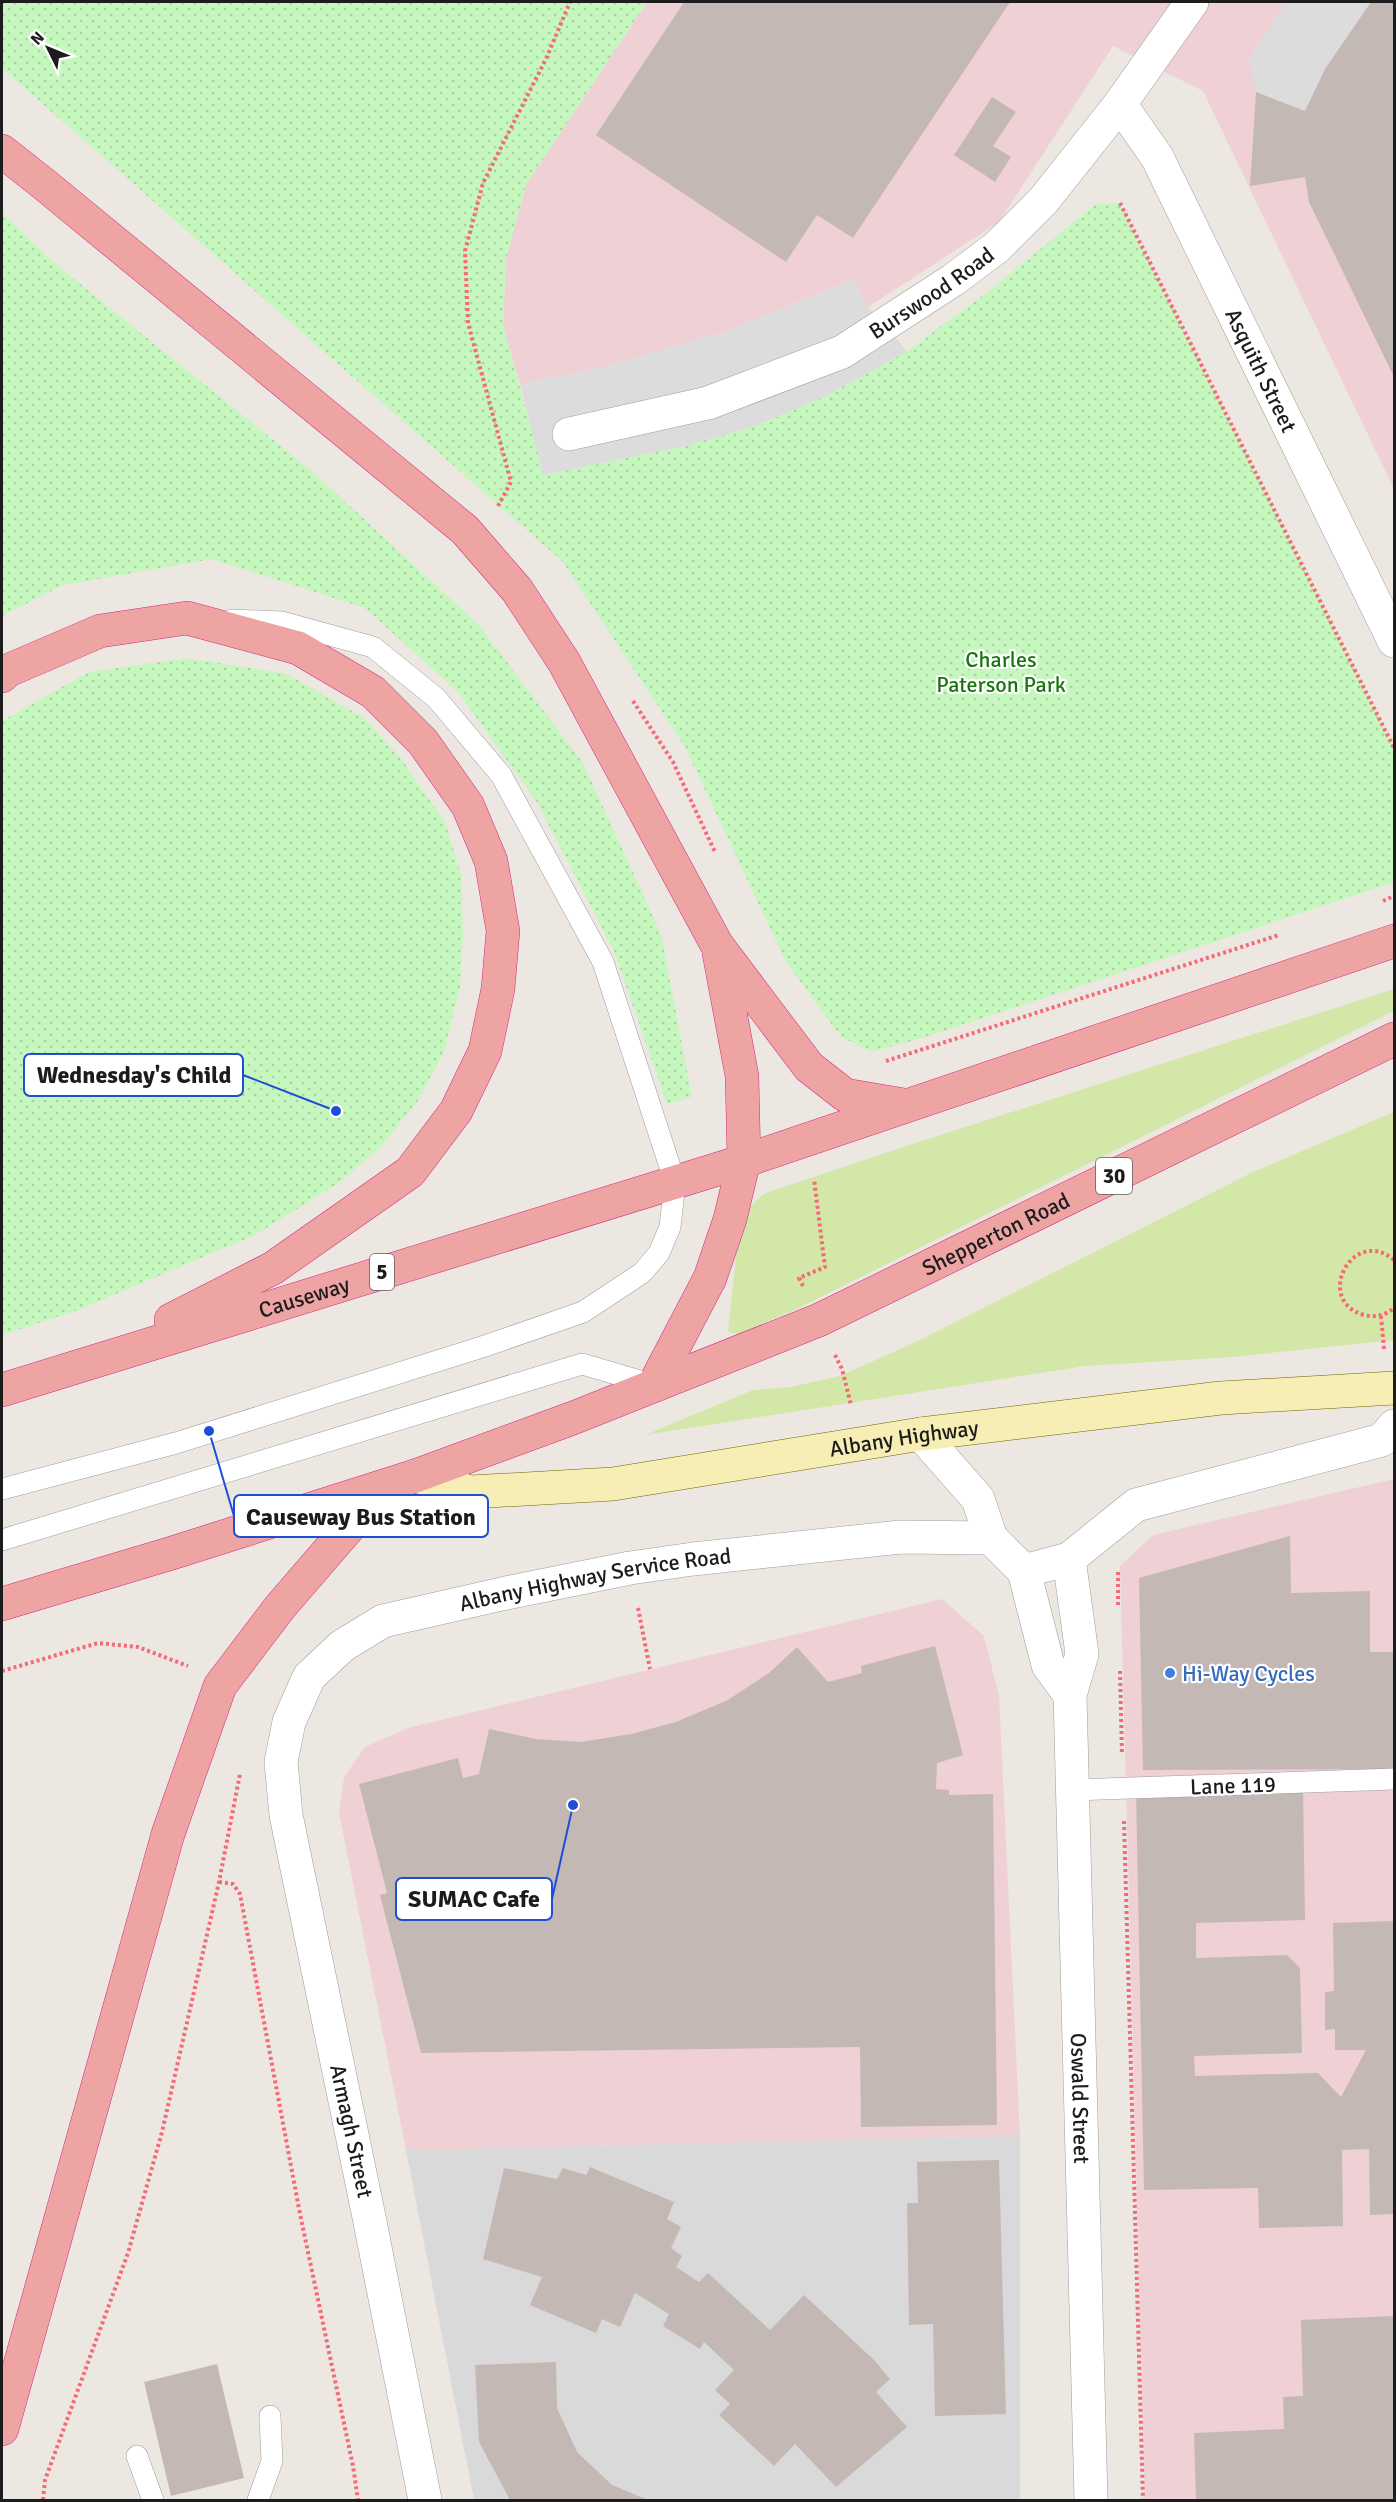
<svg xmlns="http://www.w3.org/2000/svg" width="1396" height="2502" font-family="Signika,sans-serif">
	<defs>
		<pattern id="park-dots" width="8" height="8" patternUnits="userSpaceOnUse" patternTransform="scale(1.5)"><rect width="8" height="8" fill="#c5f7be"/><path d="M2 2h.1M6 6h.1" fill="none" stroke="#a9d3a3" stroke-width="1.8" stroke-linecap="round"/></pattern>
	</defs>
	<rect width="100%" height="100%" fill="#ede7e1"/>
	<path fill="#dad9d9" d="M 1020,2136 L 1020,2500 L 474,2500 L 406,2150 Z"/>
	<path fill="#eed0d5" d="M 647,2 L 1394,2 L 1394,489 L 1203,91 L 1113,46 L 999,222 L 868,307 L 853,279 L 725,332 L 604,367 L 520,384 L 503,326 L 506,259 L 526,185 Z
		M 1394,1479 L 1394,2500 L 1145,2500 L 1120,1566 L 1153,1535 Z
		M 942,1599 L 984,1636 L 999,1696 L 1020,2136 L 406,2150 L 339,1813 L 344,1777 L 365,1747 L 408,1728 Z"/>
	<path fill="#d3e7a8" d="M 1394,989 L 1394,1011 L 799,1308 L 739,1334 L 728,1332 L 738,1238 L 746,1211 L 763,1194 L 894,1150 Z
		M 1394,1112 L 1394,1340 L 1233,1357 L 1085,1366 L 645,1435 L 753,1390 L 790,1387 L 840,1376 L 918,1341 L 1253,1172 Z"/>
	<path fill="url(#park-dots)" d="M 2,2 L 647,2 L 526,185 L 506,259 L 503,326 L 544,475 L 681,447 L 755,426 L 824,397 L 907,351 L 985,294 L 1096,204 L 1120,203 L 1394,748 L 1394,882 L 932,1035 L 872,1052 L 841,1037 L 786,962 L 685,747 L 563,562 L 2,68 Z
		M 2,213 L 58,266 L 314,473 L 479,625 L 583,763 L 661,934 L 692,1097 L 667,1104 L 614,951 L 537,802 L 458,692 L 365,608 L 212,559 L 63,585 L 2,616 Z
		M 187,658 L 287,674 L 364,718 L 402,760 L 445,822 L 461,875 L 463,931 L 460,987 L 444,1052 L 417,1102 L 379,1149 L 337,1184 L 255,1235 L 78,1310 L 2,1335 L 2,721 L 89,672 Z"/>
	<path fill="#dcdcdc" d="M 1286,2 L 1377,2 L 1305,111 L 1256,92 L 1249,58 Z
		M 854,279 L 868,307 L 907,351 L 824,397 L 755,426 L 681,447 L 543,475 L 520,384 L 604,367 L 725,332 Z"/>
	<path fill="#c4b8b5" d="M 684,2 L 1010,2 L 853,238 L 817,215 L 786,262 L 596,135 Z
		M 1371,2 L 1394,2 L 1394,377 L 1309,202 L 1305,177 L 1250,186 L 1256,92 L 1305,111 L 1325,69 Z
		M 992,97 L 1016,112 L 993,146 L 1011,157 L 995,182 L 954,155 Z
		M 1290,1536 L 1291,1593 L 1370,1591 L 1370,1652 L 1394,1652 L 1394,1769 L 1143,1770 L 1139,1578 Z
		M 935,1646 L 963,1755 L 937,1763 L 936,1789 L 949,1790 L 949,1795 L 993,1794 L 997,2125 L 861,2127 L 860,2047 L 421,2053 L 380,1895 L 387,1893 L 359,1784 L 458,1758 L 463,1778 L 479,1774 L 489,1729 L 536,1739 L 581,1742 L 631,1734 L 676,1722 L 728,1700 L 769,1673 L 797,1647 L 828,1682 L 862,1673 L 861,1666 Z
		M 1303,1788 L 1305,1920 L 1196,1923 L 1196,1958 L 1287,1955 L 1300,1968 L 1302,2053 L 1194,2056 L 1195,2076 L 1318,2073 L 1341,2097 L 1366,2050 L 1335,2050 L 1335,2029 L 1325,2030 L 1325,1992 L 1334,1991 L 1333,1923 L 1394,1921 L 1394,2214 L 1370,2215 L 1369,2149 L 1342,2150 L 1343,2226 L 1259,2228 L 1258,2188 L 1144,2190 L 1136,1791 Z
		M 999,2160 L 1006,2414 L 935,2416 L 933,2324 L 909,2325 L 907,2203 L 918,2203 L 917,2162 Z
		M 590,2167 L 674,2202 L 667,2219 L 681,2227 L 671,2248 L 682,2256 L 676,2267 L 699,2282 L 708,2273 L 770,2330 L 804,2295 L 874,2360 L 890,2379 L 876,2392 L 907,2427 L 836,2487 L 795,2444 L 774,2466 L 719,2415 L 730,2404 L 715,2390 L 734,2370 L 704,2342 L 700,2349 L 663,2326 L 669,2314 L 635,2293 L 620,2327 L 602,2319 L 596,2333 L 530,2305 L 542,2277 L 483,2259 L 504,2168 L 557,2179 L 563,2168 L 586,2175 Z
		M 1394,2316 L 1394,2500 L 1196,2500 L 1194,2433 L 1284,2429 L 1283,2397 L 1303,2396 L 1301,2320 Z
		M 556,2362 L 557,2408 L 577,2452 L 612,2485 L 648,2500 L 510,2500 L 479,2442 L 475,2365 Z
		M 217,2364 L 244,2478 L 171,2496 L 144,2382 Z"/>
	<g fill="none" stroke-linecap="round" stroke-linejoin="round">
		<g stroke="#9d9d9d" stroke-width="22">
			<path id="service" d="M 2,1489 L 176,1443 L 482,1347 L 583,1312 L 642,1273 L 659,1253 L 670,1227 L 675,1182 L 603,962 L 501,775 L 436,698 L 373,647 L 282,622 L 232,620
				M 2,1540 L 582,1364 L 654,1385
				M 1072,1790 L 1394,1779
				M 137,2456 L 153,2500
				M 258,2500 L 272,2461 L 270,2416"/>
		</g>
		<g stroke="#9d9d9d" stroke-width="34">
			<g id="minor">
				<path id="s1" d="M 1120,104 L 1157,157 L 1394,641"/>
				<path id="s2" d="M 569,434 L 708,403 L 842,352 L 953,280 L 997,247 L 1043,201 L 1120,104 L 1192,2"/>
				<path d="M 921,1434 L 978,1499 L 991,1538 L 1024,1571 L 1069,1559 L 1136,1505 L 1382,1440 L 1394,1426"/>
				<path id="s3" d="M 1069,1559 L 1082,1654 L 1070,1695 L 1091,2500"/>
				<path d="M 1024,1571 L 1048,1665 L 1070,1695"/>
				<path id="s4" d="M 425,2500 L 369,2217 L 286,1815 L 281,1762 L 289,1722 L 309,1677 L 342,1646 L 383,1621 L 506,1593 L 630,1568 L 693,1559 L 901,1537 L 991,1538"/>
			</g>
		</g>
		<g stroke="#6e6507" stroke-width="34">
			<g id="secondary">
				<path id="s5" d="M 415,1476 L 471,1492 L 613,1484 L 921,1434 L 1221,1398 L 1394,1388"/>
			</g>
		</g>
		<g stroke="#d22883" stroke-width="34">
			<g id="trunk">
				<path d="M 2,151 L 45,185 L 465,530 L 517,590 L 564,662 L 717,945 L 809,1067 L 845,1095 L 904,1105"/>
				<path d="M 2,676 L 7,671 L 100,631 L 187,618 L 298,648 L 373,692 L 423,742 L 468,806 L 491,861 L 503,931 L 498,989 L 485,1051 L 456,1111 L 410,1172 L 273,1268 L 171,1320"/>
				<path d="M 654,1385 L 710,1278 L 730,1219 L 744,1161 L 742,1076 L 719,953"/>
				<path id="s6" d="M 2,1390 L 744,1161 L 1394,941"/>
				<path id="s7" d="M 2,1604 L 172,1553 L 415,1476 L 573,1418 L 819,1320 L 1394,1039"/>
				<path d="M 2,2429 L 168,1834 L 220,1686 L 280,1607 L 350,1526 L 397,1490"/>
			</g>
		</g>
		<path stroke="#f66977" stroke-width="4" stroke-dasharray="3 3" stroke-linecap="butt" d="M 1120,203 L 1394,748
			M 498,506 L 511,482 L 468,323 L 465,251 L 483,183 L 546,59 L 570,2
			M 633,701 L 673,762 L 715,852
			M 1383,901 L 1394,896
			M 886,1061 L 1279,935
			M 1394,1260 C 1353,1225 1313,1301 1364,1315 C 1375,1318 1386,1315 1394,1308
			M 803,1286 L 799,1278 L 825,1267 L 814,1179
			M 1381,1316 L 1384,1349
			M 835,1355 L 842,1369 L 851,1405
			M 1118,1572 L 1118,1607
			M 638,1608 L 650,1669
			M 2,1671 L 98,1643 L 138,1647 L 188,1666
			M 1120,1671 L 1122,1754
			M 1124,1821 L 1143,2500
			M 219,1882 L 233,1884 L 240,1894 L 300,2214 L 353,2466 L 358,2500
			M 43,2500 L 45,2480 L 128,2253 L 162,2132 L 219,1882 L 240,1774"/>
		<use href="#service" stroke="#fff" stroke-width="21"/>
		<use href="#minor" stroke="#fff" stroke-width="33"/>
		<use href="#secondary" stroke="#f7eeb5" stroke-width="33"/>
		<use href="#trunk" stroke="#eea4a3" stroke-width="33"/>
	</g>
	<circle fill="#3f7fe0" stroke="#fff" stroke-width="2" cx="1170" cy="1673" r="6"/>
	<g text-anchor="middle" stroke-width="4.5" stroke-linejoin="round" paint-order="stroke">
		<g fill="#fff" stroke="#606060" stroke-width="1.5">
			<rect x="1096" y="1158" width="36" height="36" rx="4.5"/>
			<rect x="370" y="1254" width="24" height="36" rx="4.5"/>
		</g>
		<g font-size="21" font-weight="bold" fill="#1c1c1c">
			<text x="1114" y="1183">30</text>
			<text x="382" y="1279">5</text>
		</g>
		<g font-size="22" fill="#1c1c1c" stroke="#fff">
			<text dy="8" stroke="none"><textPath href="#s2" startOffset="393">Burswood Road</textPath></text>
			<text dy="8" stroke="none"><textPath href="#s1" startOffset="302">Asquith Street</textPath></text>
			<text dy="8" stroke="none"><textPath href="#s7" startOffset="1062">Shepperton Road</textPath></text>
			<text dy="8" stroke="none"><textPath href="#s6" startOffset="316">Causeway</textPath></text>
			<text dy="8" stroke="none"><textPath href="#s5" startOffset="495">Albany Highway</textPath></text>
			<text dy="8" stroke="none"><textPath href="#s4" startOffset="1152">Albany Highway Service Road</textPath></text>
			<text transform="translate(1233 1785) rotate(-2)" y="8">Lane 119</text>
			<text dy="8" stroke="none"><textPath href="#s3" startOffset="542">Oswald Street</textPath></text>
			<text transform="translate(352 2131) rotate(78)" y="8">Armagh Street</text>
		</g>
		<g font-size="22" fill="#19760e" stroke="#fff">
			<text x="1001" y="667">Charles<tspan x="1001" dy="25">Paterson Park</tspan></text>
		</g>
		<g font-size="22" fill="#366cbe" stroke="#fff" text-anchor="start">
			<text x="1182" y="1681">Hi-Way Cycles</text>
		</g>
	</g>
	<path fill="none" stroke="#1d4ed8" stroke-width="2" d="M336 1111L243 1075M209 1431L234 1516M573 1805L552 1899"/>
	<g fill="#1d4ed8" stroke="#fff" stroke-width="2">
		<circle cx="336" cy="1111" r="6"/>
		<circle cx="209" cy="1431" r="6"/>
		<circle cx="573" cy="1805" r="6"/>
	</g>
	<g fill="#fff" stroke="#1d4ed8" stroke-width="2">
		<rect x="24" y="1054" width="219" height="42" rx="6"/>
		<rect x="234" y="1495" width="254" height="42" rx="6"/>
		<rect x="396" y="1878" width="156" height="42" rx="6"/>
	</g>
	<g font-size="24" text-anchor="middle" font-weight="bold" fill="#1c1c1c">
		<text x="134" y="1083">Wednesday's Child</text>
		<text x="361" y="1525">Causeway Bus Station</text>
		<text x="474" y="1907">SUMAC Cafe</text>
	</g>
	<rect width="1396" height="2502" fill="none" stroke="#1c1c1c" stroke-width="6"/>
	<g transform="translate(48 48) rotate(313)" stroke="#ffffff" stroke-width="4.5" paint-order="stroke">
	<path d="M0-4.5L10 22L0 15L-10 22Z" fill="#1c1c1c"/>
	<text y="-9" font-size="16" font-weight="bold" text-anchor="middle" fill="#1c1c1c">N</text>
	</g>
</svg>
